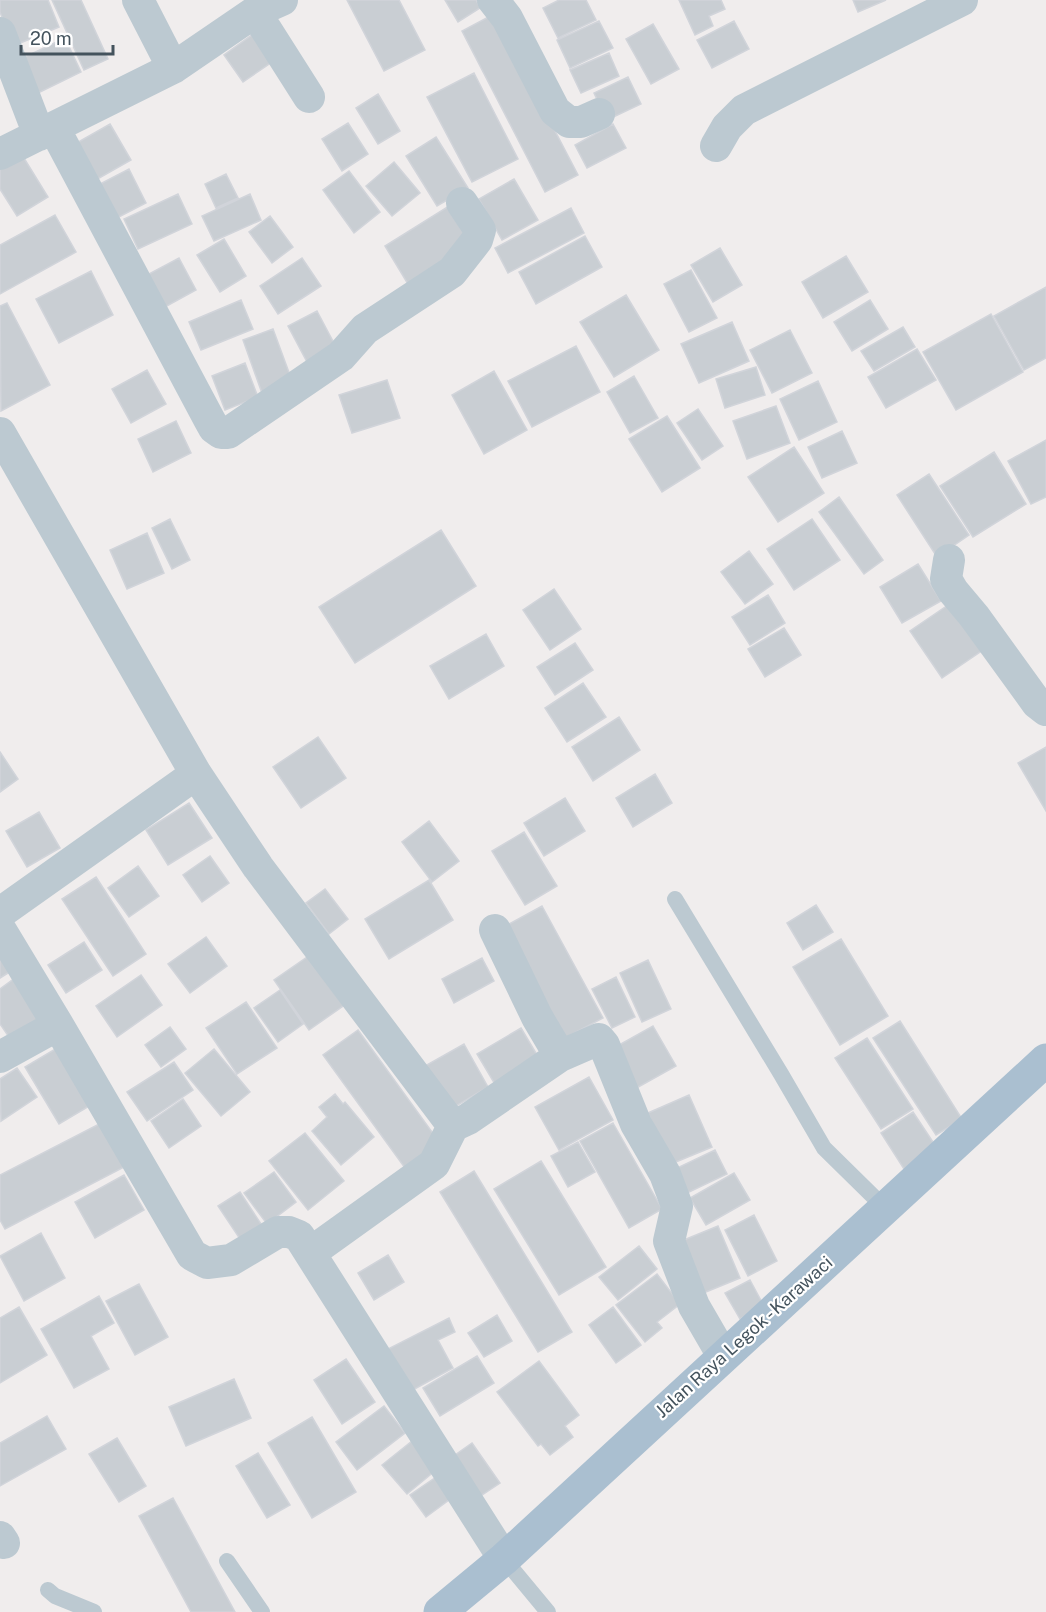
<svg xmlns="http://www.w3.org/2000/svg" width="1046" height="1612" font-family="'Public Sans',sans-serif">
	<rect width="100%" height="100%" fill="#f0eded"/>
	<path fill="#c9ced3" stroke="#d1d4da" stroke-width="1.5" d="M 0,0 L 48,0 L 59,27 L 13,46 L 0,12 Z
		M 52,0 L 81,0 L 108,59 L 84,70 Z
		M 347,0 L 399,0 L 425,50 L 384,71 Z
		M 445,0 L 476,0 L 480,8 L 458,22 Z
		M 559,0 L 586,0 L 596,20 L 558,38 L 543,8 Z
		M 679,0 L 721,0 L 725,9 L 709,16 L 713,26 L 695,35 Z
		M 853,0 L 886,0 L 858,12 Z
		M 494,14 L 578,175 L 545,192 L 462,31 Z
		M 599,21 L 613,48 L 570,68 L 557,40 Z
		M 734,21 L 749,49 L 712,68 L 697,40 Z
		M 653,24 L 679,69 L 651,84 L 626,39 Z
		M 256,32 L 275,60 L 243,82 L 224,55 Z
		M 65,38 L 81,72 L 32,96 L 16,61 Z
		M 609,53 L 619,76 L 581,93 L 570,70 Z
		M 474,73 L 518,159 L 472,182 L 427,97 Z
		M 628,77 L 641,104 L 607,120 L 594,93 Z
		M 378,94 L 400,131 L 378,144 L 356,108 Z
		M 348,123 L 368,154 L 342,171 L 322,139 Z
		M 110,124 L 131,160 L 94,181 L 73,145 Z
		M 613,124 L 626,148 L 587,168 L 575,145 Z
		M 436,137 L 468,188 L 437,206 L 406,156 Z
		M 19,150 L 48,197 L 17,216 L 0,189 L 0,162 Z
		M 394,162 L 420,193 L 392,216 L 366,186 Z
		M 129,169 L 146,203 L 113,220 L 96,186 Z
		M 349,171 L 380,212 L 354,233 L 323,190 Z
		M 226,174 L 238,198 L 216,208 L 205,184 Z
		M 514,179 L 538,220 L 502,240 L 479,199 Z
		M 178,194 L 192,224 L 138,249 L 124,219 Z
		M 250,194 L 261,220 L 214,241 L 202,216 Z
		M 449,206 L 470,239 L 411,289 L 385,246 Z
		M 571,208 L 584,233 L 508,273 L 495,248 Z
		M 55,215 L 76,252 L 0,294 L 0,245 Z
		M 270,216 L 293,247 L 272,263 L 249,232 Z
		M 585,236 L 602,267 L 536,304 L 519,272 Z
		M 224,239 L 246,276 L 220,292 L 197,255 Z
		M 720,248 L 742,285 L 713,302 L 691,265 Z
		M 846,256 L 868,292 L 823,318 L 802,282 Z
		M 179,258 L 196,290 L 165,307 L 147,275 Z
		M 302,258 L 321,286 L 278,314 L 260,286 Z
		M 691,270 L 717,318 L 689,332 L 664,284 Z
		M 91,271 L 113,315 L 59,343 L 36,299 Z
		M 1046,287 L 1046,358 L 1024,370 L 994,316 Z
		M 626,295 L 659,350 L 614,377 L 580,322 Z
		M 241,300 L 253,329 L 201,350 L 189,322 Z
		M 870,300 L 888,329 L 852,351 L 834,322 Z
		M 7,303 L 50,385 L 1,411 L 0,306 Z
		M 317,311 L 336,347 L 307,362 L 288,326 Z
		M 991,314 L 1023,372 L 956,410 L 923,352 Z
		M 732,322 L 749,361 L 699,383 L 681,344 Z
		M 903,327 L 915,347 L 874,371 L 861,351 Z
		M 273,329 L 294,386 L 263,396 L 243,340 Z
		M 790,330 L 812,373 L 772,393 L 750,350 Z
		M 576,346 L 600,392 L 532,427 L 508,381 Z
		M 917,349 L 936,380 L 886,408 L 868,377 Z
		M 245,363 L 258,397 L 225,410 L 212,376 Z
		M 756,367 L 765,395 L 725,408 L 716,379 Z
		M 147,370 L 166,404 L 131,423 L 112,389 Z
		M 494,371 L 527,430 L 484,454 L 452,395 Z
		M 634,376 L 658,418 L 630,433 L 607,392 Z
		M 387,380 L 400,418 L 352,433 L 339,395 Z
		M 818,381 L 837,422 L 799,440 L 780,399 Z
		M 776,406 L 790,443 L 747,459 L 733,421 Z
		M 698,409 L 723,446 L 702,460 L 677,423 Z
		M 667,416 L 700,468 L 662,492 L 629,439 Z
		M 176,421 L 191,453 L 153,472 L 138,439 Z
		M 842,431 L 857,463 L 822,478 L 808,447 Z
		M 1046,440 L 1046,497 L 1031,504 L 1008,461 Z
		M 794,447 L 824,493 L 778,522 L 748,477 Z
		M 994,452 L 1026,504 L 973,537 L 940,486 Z
		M 929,474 L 969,535 L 937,557 L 897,495 Z
		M 839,497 L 883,560 L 864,574 L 819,512 Z
		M 170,519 L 190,560 L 172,569 L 152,528 Z
		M 812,519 L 840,560 L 794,590 L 767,549 Z
		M 441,530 L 476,586 L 355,663 L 319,607 Z
		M 147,533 L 164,573 L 127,589 L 110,550 Z
		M 749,551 L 773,584 L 745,604 L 721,572 Z
		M 918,564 L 941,601 L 902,623 L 880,587 Z
		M 554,589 L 581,629 L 550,650 L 523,610 Z
		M 768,595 L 785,623 L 750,645 L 732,617 Z
		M 951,603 L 983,650 L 942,678 L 910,631 Z
		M 784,628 L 801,655 L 765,677 L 748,649 Z
		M 486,634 L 504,666 L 449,699 L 430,666 Z
		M 575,643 L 593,670 L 555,695 L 537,667 Z
		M 583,683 L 606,717 L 567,742 L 545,708 Z
		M 619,717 L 640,750 L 593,781 L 572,747 Z
		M 318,737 L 346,778 L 301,808 L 273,767 Z
		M 1046,747 L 1046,811 L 1018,763 Z
		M 0,752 L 18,779 L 0,792 Z
		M 655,774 L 672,803 L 633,827 L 616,798 Z
		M 565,798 L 585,831 L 544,856 L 524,823 Z
		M 189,803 L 212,838 L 168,865 L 146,830 Z
		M 39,812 L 60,848 L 27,867 L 6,831 Z
		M 429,821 L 459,861 L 432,882 L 402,842 Z
		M 524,832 L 557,886 L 525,905 L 492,851 Z
		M 210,856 L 229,883 L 202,902 L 183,875 Z
		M 138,866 L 159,896 L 129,917 L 108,888 Z
		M 96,877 L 146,954 L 113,976 L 62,899 Z
		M 429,880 L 453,920 L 389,959 L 365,919 Z
		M 325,889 L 348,919 L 329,934 L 306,903 Z
		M 816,905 L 833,932 L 803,950 L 787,923 Z
		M 542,906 L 603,1018 L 563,1039 L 502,928 Z
		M 206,937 L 227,966 L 190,993 L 168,964 Z
		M 841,939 L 888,1016 L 840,1045 L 793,967 Z
		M 84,942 L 102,970 L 66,993 L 48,965 Z
		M 0,945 L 16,968 L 0,978 Z
		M 310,955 L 346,1004 L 309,1030 L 274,980 Z
		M 482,958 L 494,981 L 454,1003 L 442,979 Z
		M 648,960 L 671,1009 L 642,1022 L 620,973 Z
		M 19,975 L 47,1015 L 11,1040 L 0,1024 L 0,989 Z
		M 141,975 L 162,1005 L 117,1037 L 96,1006 Z
		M 616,977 L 635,1017 L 612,1028 L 592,989 Z
		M 280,990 L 303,1024 L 278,1042 L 254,1008 Z
		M 246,1002 L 277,1048 L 237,1074 L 206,1028 Z
		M 900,1021 L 962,1119 L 936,1135 L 873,1038 Z
		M 653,1026 L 676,1066 L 633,1090 L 610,1050 Z
		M 170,1027 L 186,1049 L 161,1067 L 145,1045 Z
		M 521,1028 L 543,1065 L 499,1091 L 477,1054 Z
		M 358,1030 L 440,1143 L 405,1168 L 323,1055 Z
		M 867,1038 L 913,1109 L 881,1129 L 835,1058 Z
		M 464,1044 L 488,1087 L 451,1109 L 425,1066 Z
		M 57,1048 L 91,1105 L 59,1124 L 25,1067 Z
		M 214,1049 L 250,1092 L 221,1116 L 185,1073 Z
		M 174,1062 L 193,1090 L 147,1121 L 127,1092 Z
		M 17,1068 L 37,1097 L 1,1121 L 0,1079 Z
		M 589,1077 L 613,1120 L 559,1150 L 535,1107 Z
		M 335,1094 L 343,1104 L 345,1102 L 374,1137 L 341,1165 L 312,1131 L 327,1117 L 319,1107 Z
		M 689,1095 L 712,1147 L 671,1164 L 648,1113 Z
		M 183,1099 L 201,1126 L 169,1148 L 151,1121 Z
		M 913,1112 L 937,1148 L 904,1169 L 881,1133 Z
		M 105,1121 L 128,1165 L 5,1229 L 0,1220 L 0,1175 Z
		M 613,1123 L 662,1209 L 629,1228 L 580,1141 Z
		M 305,1133 L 344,1181 L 308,1210 L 269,1161 Z
		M 578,1142 L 595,1172 L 568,1187 L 551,1156 Z
		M 715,1150 L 727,1174 L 687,1193 L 675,1169 Z
		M 541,1161 L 606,1267 L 559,1295 L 494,1189 Z
		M 474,1171 L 572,1332 L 538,1352 L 440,1192 Z
		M 274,1172 L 296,1202 L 267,1224 L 244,1193 Z
		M 734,1173 L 750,1200 L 706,1225 L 690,1198 Z
		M 124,1175 L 144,1210 L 95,1238 L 75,1202 Z
		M 240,1192 L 267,1233 L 246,1248 L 218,1206 Z
		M 754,1215 L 777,1261 L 748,1276 L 725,1230 Z
		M 718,1226 L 740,1278 L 701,1294 L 679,1242 Z
		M 41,1233 L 65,1278 L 24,1301 L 0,1256 Z
		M 639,1246 L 657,1269 L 618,1300 L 599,1277 Z
		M 388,1255 L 404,1282 L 374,1300 L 358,1273 Z
		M 657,1274 L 680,1304 L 657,1322 L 662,1328 L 645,1342 L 616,1305 Z
		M 750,1280 L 764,1306 L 740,1319 L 725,1293 Z
		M 139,1284 L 168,1337 L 135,1355 L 106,1301 Z
		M 99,1296 L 114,1323 L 91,1336 L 109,1369 L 74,1388 L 41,1329 Z
		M 19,1307 L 47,1355 L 0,1383 L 0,1318 Z
		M 613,1307 L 641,1345 L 616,1363 L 589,1325 Z
		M 497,1315 L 512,1341 L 484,1357 L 468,1333 Z
		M 449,1318 L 455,1332 L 438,1340 L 453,1368 L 411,1391 L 388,1349 Z
		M 477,1356 L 494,1383 L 440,1416 L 423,1388 Z
		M 346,1359 L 375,1402 L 342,1424 L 314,1380 Z
		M 539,1361 L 579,1415 L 565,1426 L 573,1437 L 550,1455 L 541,1444 L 538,1446 L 497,1392 Z
		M 234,1379 L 251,1418 L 186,1446 L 169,1407 Z
		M 384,1406 L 405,1433 L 357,1470 L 336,1442 Z
		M 47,1416 L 66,1449 L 0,1486 L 0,1443 Z
		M 312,1417 L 356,1492 L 312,1518 L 268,1443 Z
		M 417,1437 L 441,1466 L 407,1494 L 382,1465 Z
		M 117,1438 L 146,1486 L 119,1502 L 89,1454 Z
		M 472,1443 L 500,1483 L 476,1499 L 448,1460 Z
		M 258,1453 L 290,1505 L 267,1518 L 236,1466 Z
		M 442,1473 L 457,1494 L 426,1517 L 410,1495 Z
		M 173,1498 L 235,1612 L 191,1612 L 139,1516 Z"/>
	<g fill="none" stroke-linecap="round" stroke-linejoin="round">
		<path stroke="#bcc9d1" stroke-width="16" d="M 675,899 L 781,1074 L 824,1148 L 885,1208
			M 504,1559 L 548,1612
			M 227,1561 L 262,1612
			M 48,1590 L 55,1596 L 94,1612"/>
		<path stroke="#bcc9d1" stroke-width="32" d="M 138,0 L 173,68
			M 493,0 L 507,18 L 555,111 L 569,122 L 581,122 L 599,114
			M 255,12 L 309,97
			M 0,33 L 39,135
			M 54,128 L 209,419 L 214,428 L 221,433 L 228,433 L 341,356 L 365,329 L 452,272 L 477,240 L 480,230 L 462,203
			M 716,146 L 727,127 L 744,110 L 962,0
			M 0,154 L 173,68 L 255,12 L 282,0
			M 0,433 L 196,774 L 258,867 L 453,1126
			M 949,560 L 946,579 L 953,591 L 974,616 L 1037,703 L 1046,710
			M 0,913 L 196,774
			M 0,929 L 58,1025
			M 495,930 L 537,1017 L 560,1056 L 599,1039 L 604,1045 L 636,1124 L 665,1174 L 677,1206 L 669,1241 L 694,1306 L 723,1356
			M 0,1057 L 58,1025 L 192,1255 L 207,1263 L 231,1260 L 278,1232 L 289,1232 L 299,1236 L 504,1559
			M 310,1253 L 434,1164 L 453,1126 L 468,1119 L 560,1056
			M 0,1537 L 4,1543"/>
		<path stroke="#aabfd0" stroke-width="33" d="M 440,1612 L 504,1559 L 1046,1060"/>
	</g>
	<g text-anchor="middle" stroke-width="4.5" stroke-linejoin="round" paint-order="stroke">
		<g font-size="18" fill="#44535d" stroke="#fff">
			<text transform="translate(744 1337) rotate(-42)" y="6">Jalan Raya Legok - Karawaci</text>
		</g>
	</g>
	<path d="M21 45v9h92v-9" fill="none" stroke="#44535d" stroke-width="3"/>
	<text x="30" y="45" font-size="18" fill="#44535d" stroke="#ffffff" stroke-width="4.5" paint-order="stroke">20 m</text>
</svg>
